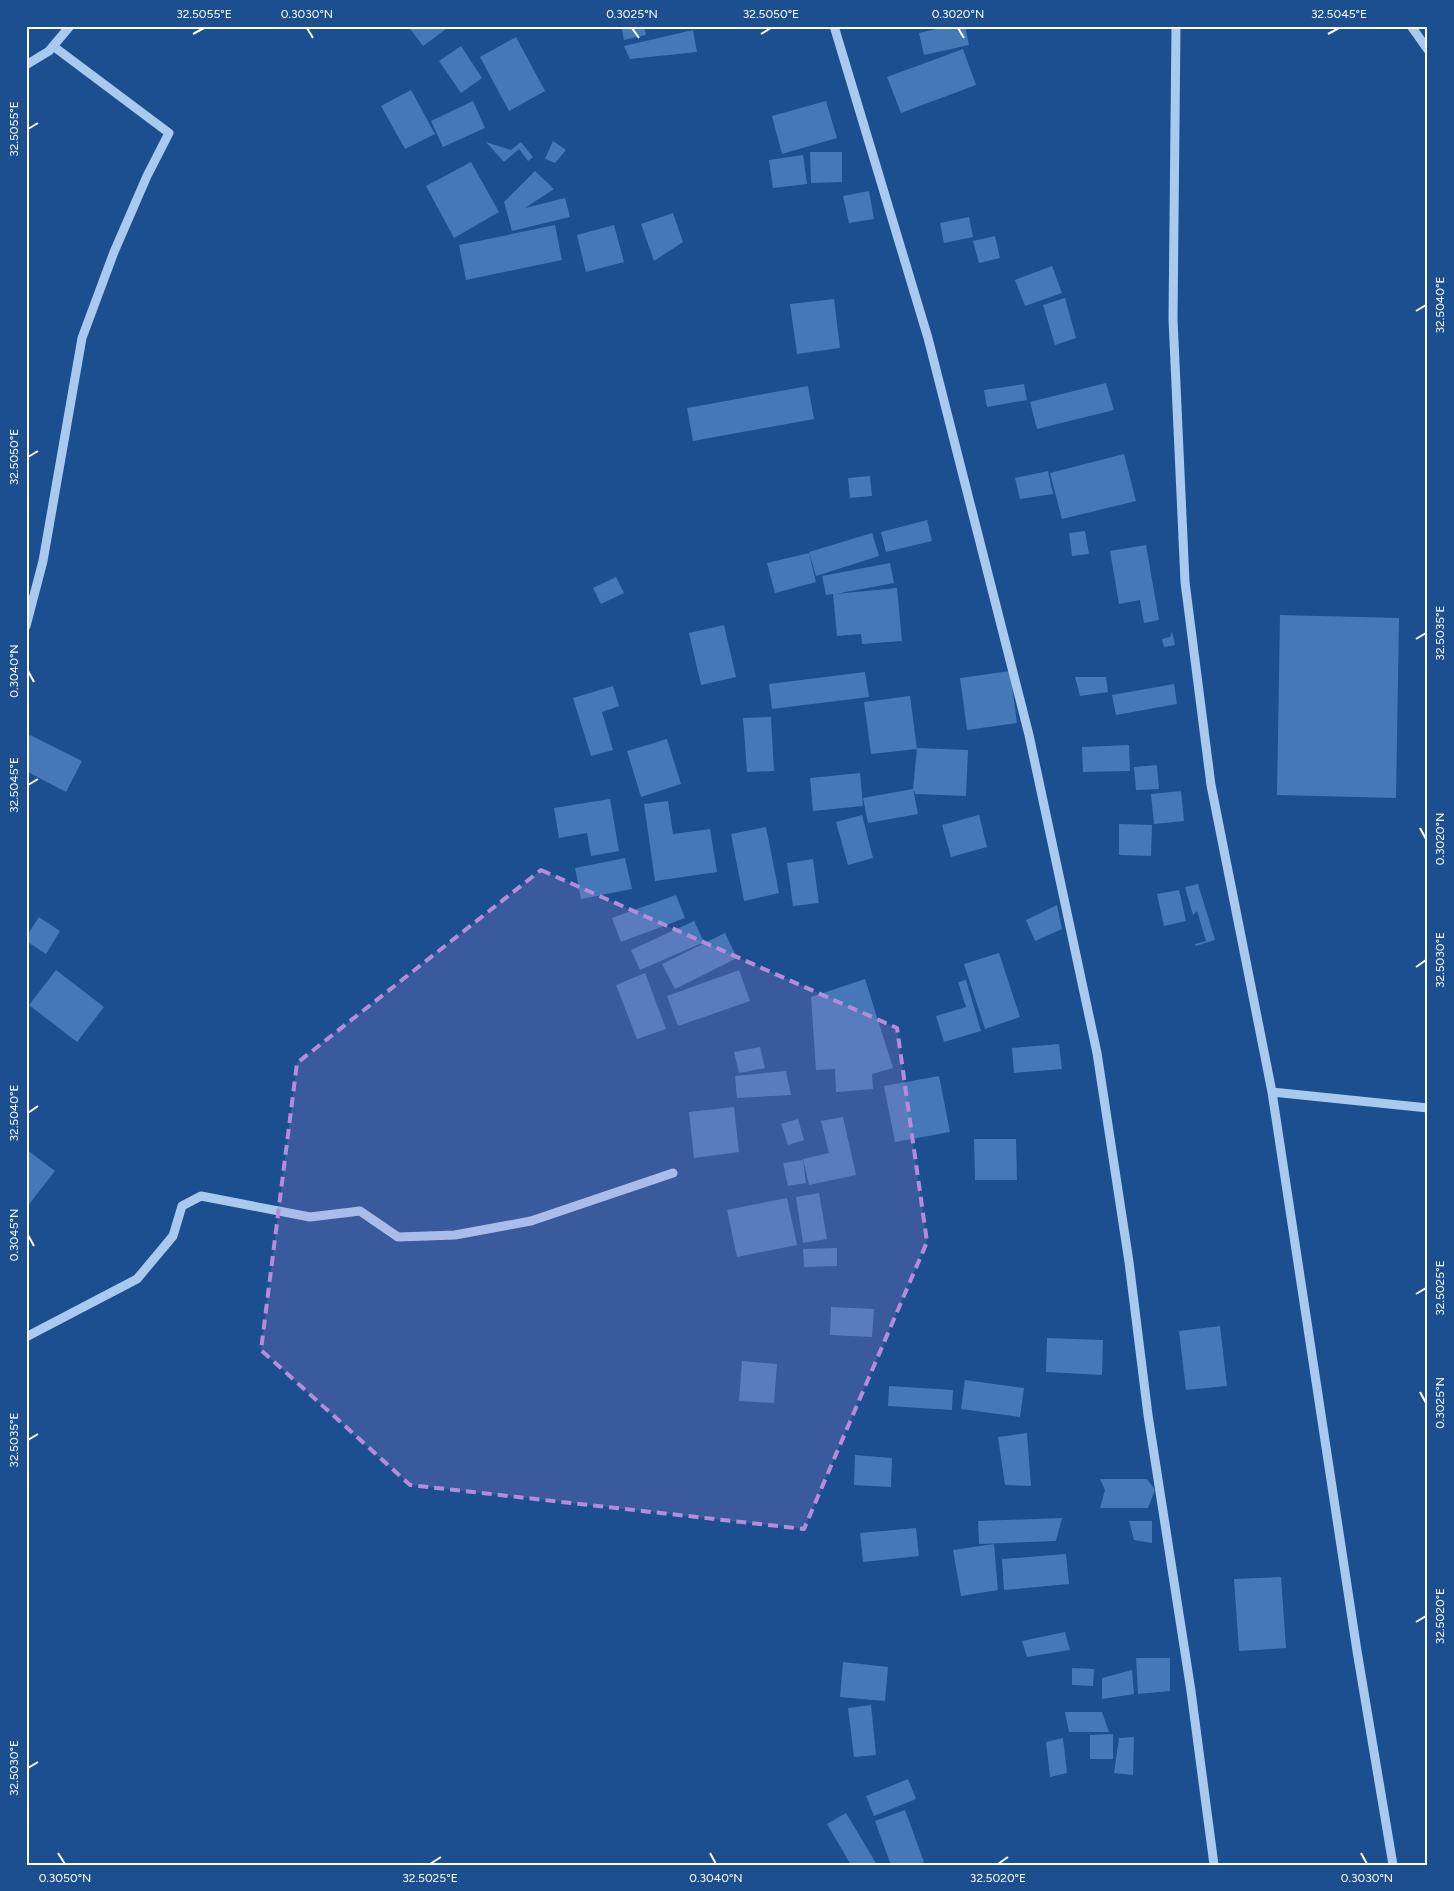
<svg xmlns="http://www.w3.org/2000/svg" width="1454" height="1891" font-family="Figtree,sans-serif">
	<rect width="100%" height="100%" fill="#1b4f8f"/>
	<path fill="#4478b7" d="M 408,26 L 450,26 L 423,46 Z
		M 621,26 L 644,26 L 646,35 L 624,40 Z
		M 949,26 L 965,26 L 969,45 L 924,55 L 919,33 Z
		M 693,30 L 697,52 L 630,59 L 624,46 Z
		M 516,37 L 545,91 L 509,111 L 480,57 Z
		M 461,46 L 482,78 L 461,93 L 439,61 Z
		M 963,49 L 976,85 L 901,113 L 887,77 Z
		M 411,90 L 435,134 L 405,149 L 381,106 Z
		M 473,101 L 485,128 L 443,147 L 431,121 Z
		M 826,101 L 837,138 L 782,154 L 772,116 Z
		M 553,141 L 566,150 L 555,163 L 545,159 Z
		M 486,142 L 511,150 L 521,142 L 533,157 L 528,161 L 519,149 L 504,162 Z
		M 810,152 L 842,152 L 842,182 L 811,183 Z
		M 803,155 L 807,184 L 773,188 L 769,160 Z
		M 471,162 L 499,212 L 454,238 L 426,186 Z
		M 535,171 L 554,189 L 525,208 L 565,198 L 570,217 L 512,231 L 504,202 Z
		M 869,191 L 874,219 L 849,223 L 843,196 Z
		M 673,213 L 683,242 L 654,261 L 641,224 Z
		M 969,217 L 973,237 L 944,243 L 940,223 Z
		M 555,225 L 562,260 L 466,280 L 459,245 Z
		M 614,225 L 624,262 L 586,272 L 577,235 Z
		M 995,236 L 1000,258 L 979,263 L 973,241 Z
		M 1052,266 L 1062,293 L 1025,306 L 1015,280 Z
		M 1065,298 L 1076,338 L 1055,345 L 1043,305 Z
		M 834,299 L 840,348 L 797,354 L 790,304 Z
		M 1106,383 L 1114,410 L 1037,429 L 1030,402 Z
		M 1024,384 L 1027,400 L 987,407 L 984,390 Z
		M 808,386 L 814,419 L 693,441 L 687,408 Z
		M 1124,454 L 1136,501 L 1062,519 L 1050,473 Z
		M 1048,471 L 1053,494 L 1020,499 L 1015,478 Z
		M 870,476 L 872,496 L 850,498 L 848,478 Z
		M 927,520 L 932,541 L 886,552 L 881,532 Z
		M 1085,531 L 1089,554 L 1072,556 L 1069,533 Z
		M 872,533 L 879,556 L 816,576 L 809,552 Z
		M 1146,545 L 1159,620 L 1144,623 L 1140,600 L 1119,604 L 1110,551 Z
		M 809,553 L 816,582 L 775,593 L 767,563 Z
		M 890,563 L 894,583 L 835,594 L 897,588 L 902,641 L 862,644 L 861,634 L 837,636 L 833,594 L 826,595 L 822,576 Z
		M 616,577 L 624,593 L 601,604 L 593,588 Z
		M 1280,615 L 1399,618 L 1396,798 L 1277,795 Z
		M 724,625 L 736,677 L 701,685 L 689,633 Z
		M 1172,632 L 1175,645 L 1164,647 L 1162,639 L 1170,637 Z
		M 1010,671 L 1017,723 L 967,730 L 960,678 Z
		M 865,672 L 869,697 L 772,709 L 769,684 Z
		M 1075,677 L 1106,677 L 1108,692 L 1080,696 Z
		M 1174,684 L 1177,704 L 1116,715 L 1112,695 Z
		M 613,686 L 619,706 L 602,712 L 613,750 L 591,756 L 573,698 Z
		M 910,696 L 917,749 L 871,754 L 864,702 Z
		M 771,717 L 774,771 L 747,772 L 743,718 Z
		M 30,735 L 82,761 L 66,792 L 26,771 L 26,743 Z
		M 667,739 L 681,784 L 641,797 L 627,751 Z
		M 1129,745 L 1130,771 L 1083,772 L 1082,747 Z
		M 917,748 L 968,750 L 966,796 L 915,794 L 913,789 Z
		M 1157,765 L 1159,789 L 1136,790 L 1134,767 Z
		M 860,773 L 863,806 L 813,811 L 810,778 Z
		M 913,789 L 918,814 L 868,823 L 863,798 Z
		M 1181,791 L 1184,821 L 1154,824 L 1151,794 Z
		M 610,799 L 619,851 L 591,856 L 587,833 L 559,838 L 554,808 Z
		M 668,801 L 673,834 L 710,829 L 717,872 L 655,881 L 644,804 Z
		M 862,815 L 873,858 L 848,865 L 836,822 Z
		M 979,815 L 987,847 L 951,857 L 942,825 Z
		M 1119,824 L 1152,825 L 1151,856 L 1119,855 Z
		M 766,827 L 779,893 L 744,901 L 731,834 Z
		M 625,858 L 632,889 L 581,899 L 575,868 Z
		M 813,859 L 819,903 L 793,906 L 787,863 Z
		M 1198,884 L 1215,940 L 1196,946 L 1195,944 L 1206,941 L 1197,911 L 1193,915 L 1185,887 Z
		M 1179,890 L 1186,921 L 1164,926 L 1157,894 Z
		M 676,895 L 685,918 L 621,942 L 612,918 Z
		M 1057,905 L 1062,929 L 1035,941 L 1026,920 Z
		M 39,917 L 60,931 L 46,954 L 26,941 L 26,937 Z
		M 694,921 L 704,942 L 640,970 L 631,950 Z
		M 725,933 L 737,958 L 675,989 L 662,964 Z
		M 999,953 L 1020,1017 L 985,1029 L 964,964 Z
		M 56,970 L 104,1007 L 77,1042 L 29,1005 Z
		M 739,970 L 750,1001 L 678,1026 L 667,996 Z
		M 645,973 L 666,1029 L 637,1039 L 616,985 Z
		M 865,979 L 893,1068 L 872,1074 L 873,1089 L 836,1092 L 835,1069 L 816,1070 L 811,997 Z
		M 966,980 L 981,1031 L 944,1042 L 936,1016 L 966,1007 L 958,982 Z
		M 1059,1044 L 1062,1069 L 1014,1073 L 1012,1048 Z
		M 760,1047 L 765,1068 L 739,1073 L 734,1052 Z
		M 786,1071 L 791,1095 L 737,1098 L 735,1076 Z
		M 939,1076 L 950,1132 L 895,1142 L 884,1086 Z
		M 734,1107 L 739,1152 L 694,1158 L 689,1112 Z
		M 843,1117 L 856,1175 L 809,1185 L 803,1159 L 829,1153 L 821,1121 Z
		M 798,1119 L 804,1140 L 788,1145 L 781,1124 Z
		M 974,1139 L 1016,1139 L 1017,1180 L 975,1180 Z
		M 26,1149 L 55,1171 L 26,1208 Z
		M 803,1160 L 806,1183 L 788,1186 L 783,1163 Z
		M 819,1193 L 827,1239 L 803,1243 L 796,1197 Z
		M 787,1198 L 797,1245 L 737,1257 L 727,1210 Z
		M 837,1248 L 837,1266 L 804,1267 L 803,1249 Z
		M 831,1307 L 874,1309 L 872,1337 L 830,1335 Z
		M 1220,1326 L 1227,1386 L 1186,1390 L 1179,1331 Z
		M 1047,1338 L 1103,1340 L 1102,1375 L 1046,1372 Z
		M 742,1361 L 777,1364 L 774,1403 L 739,1401 Z
		M 965,1380 L 1024,1388 L 1020,1417 L 961,1409 Z
		M 889,1386 L 953,1390 L 952,1410 L 888,1406 Z
		M 1027,1433 L 1031,1486 L 1005,1485 L 998,1437 Z
		M 855,1455 L 892,1458 L 891,1487 L 854,1485 Z
		M 1100,1479 L 1147,1479 L 1155,1490 L 1148,1508 L 1100,1508 L 1105,1490 Z
		M 1062,1518 L 1056,1541 L 979,1544 L 978,1521 Z
		M 1129,1521 L 1152,1521 L 1152,1543 L 1134,1540 Z
		M 916,1528 L 919,1556 L 863,1562 L 860,1533 Z
		M 994,1544 L 998,1590 L 961,1596 L 953,1550 Z
		M 1066,1554 L 1069,1584 L 1004,1590 L 1002,1559 Z
		M 1281,1577 L 1286,1648 L 1239,1651 L 1234,1579 Z
		M 1065,1632 L 1070,1650 L 1027,1657 L 1022,1641 Z
		M 1136,1658 L 1170,1658 L 1170,1691 L 1138,1694 Z
		M 843,1662 L 888,1667 L 885,1701 L 840,1697 Z
		M 1072,1668 L 1094,1669 L 1093,1686 L 1072,1685 Z
		M 1132,1670 L 1134,1694 L 1102,1699 L 1102,1678 Z
		M 871,1705 L 876,1755 L 854,1757 L 848,1708 Z
		M 1065,1712 L 1102,1712 L 1109,1732 L 1069,1732 Z
		M 1113,1734 L 1113,1759 L 1090,1759 L 1090,1735 Z
		M 1134,1737 L 1133,1775 L 1114,1773 L 1119,1738 Z
		M 1063,1738 L 1067,1773 L 1050,1777 L 1046,1742 Z
		M 908,1779 L 916,1799 L 874,1816 L 866,1796 Z
		M 905,1810 L 924,1862 L 917,1865 L 891,1865 L 875,1821 Z
		M 846,1813 L 877,1865 L 851,1865 L 827,1824 Z"/>
	<g fill="none" stroke-linecap="round" stroke-linejoin="round">
		<path stroke="#a9c9ee" stroke-width="9" d="M 834,26 L 928,338 L 1029,735 L 1097,1053 L 1129,1262 L 1148,1415 L 1191,1691 L 1214,1865
			M 1176,26 L 1173,319 L 1185,582 L 1211,785 L 1272,1092 L 1357,1651 L 1393,1865
			M 1411,26 L 1428,50
			M 26,65 L 49,51 L 70,26
			M 26,626 L 43,561 L 82,338 L 114,252 L 147,176 L 169,133 L 53,46
			M 1272,1092 L 1428,1108
			M 26,1337 L 137,1279 L 173,1236 L 182,1206 L 201,1196 L 310,1217 L 360,1211 L 398,1237 L 455,1235 L 531,1221 L 673,1173"/>
	</g>
	<path fill="#b68bdc" fill-opacity="0.2" stroke="#b68bdc" stroke-width="4" stroke-dasharray="10 6" stroke-linejoin="round" d="M 541,870 L 897,1028 L 927,1242 L 804,1529 L 410,1485 L 261,1350 L 297,1063 Z"/>
	<path fill="none" stroke="#fff" stroke-width="2" d="M 307,28 L 313,38M 632,28 L 639,38M 958,28 L 964,38M 193,34 L 204,28M 761,34 L 771,28M 1328,34 L 1339,28M 28,129 L 38,123M 1416,311 L 1426,305M 28,457 L 38,451M 1416,639 L 1426,633M 28,671 L 34,682M 28,785 L 38,779M 1420,828 L 1426,839M 1416,967 L 1426,960M 28,1113 L 38,1106M 28,1235 L 34,1246M 1416,1294 L 1426,1288M 1420,1392 L 1426,1403M 28,1440 L 38,1434M 1416,1622 L 1426,1616M 28,1768 L 38,1762M 58,1853 L 65,1864M 710,1853 L 716,1864M 1361,1853 L 1367,1864M 430,1864 L 441,1857M 998,1864 L 1008,1857"/>
	<rect width="1454" height="1891" fill="none" stroke="#1b4f8f" stroke-width="55"/>
	<rect x="28" y="28" width="1398" height="1836" fill="none" stroke="#fff" stroke-width="2"/>
	<g font-size="12" text-anchor="middle" fill="#fff">
		<text x="204" y="18">32.5055°E</text>
		<text x="307" y="18">0.3030°N</text>
		<text x="632" y="18">0.3025°N</text>
		<text x="771" y="18">32.5050°E</text>
		<text x="958" y="18">0.3020°N</text>
		<text x="1339" y="18">32.5045°E</text>
		<text transform="translate(14 129) rotate(-90)" y="4">32.5055°E</text>
		<text transform="translate(1440 305) rotate(-90)" y="4">32.5040°E</text>
		<text transform="translate(14 457) rotate(-90)" y="4">32.5050°E</text>
		<text transform="translate(1440 633) rotate(-90)" y="4">32.5035°E</text>
		<text transform="translate(14 671) rotate(-90)" y="4">0.3040°N</text>
		<text transform="translate(14 785) rotate(-90)" y="4">32.5045°E</text>
		<text transform="translate(1440 839) rotate(-90)" y="4">0.3020°N</text>
		<text transform="translate(1440 960) rotate(-90)" y="4">32.5030°E</text>
		<text transform="translate(14 1113) rotate(-90)" y="4">32.5040°E</text>
		<text transform="translate(14 1235) rotate(-90)" y="4">0.3045°N</text>
		<text transform="translate(1440 1288) rotate(-90)" y="4">32.5025°E</text>
		<text transform="translate(1440 1403) rotate(-90)" y="4">0.3025°N</text>
		<text transform="translate(14 1440) rotate(-90)" y="4">32.5035°E</text>
		<text transform="translate(1440 1616) rotate(-90)" y="4">32.5020°E</text>
		<text transform="translate(14 1768) rotate(-90)" y="4">32.5030°E</text>
		<text x="65" y="1882">0.3050°N</text>
		<text x="430" y="1882">32.5025°E</text>
		<text x="716" y="1882">0.3040°N</text>
		<text x="998" y="1882">32.5020°E</text>
		<text x="1367" y="1882">0.3030°N</text>
	</g>
</svg>
